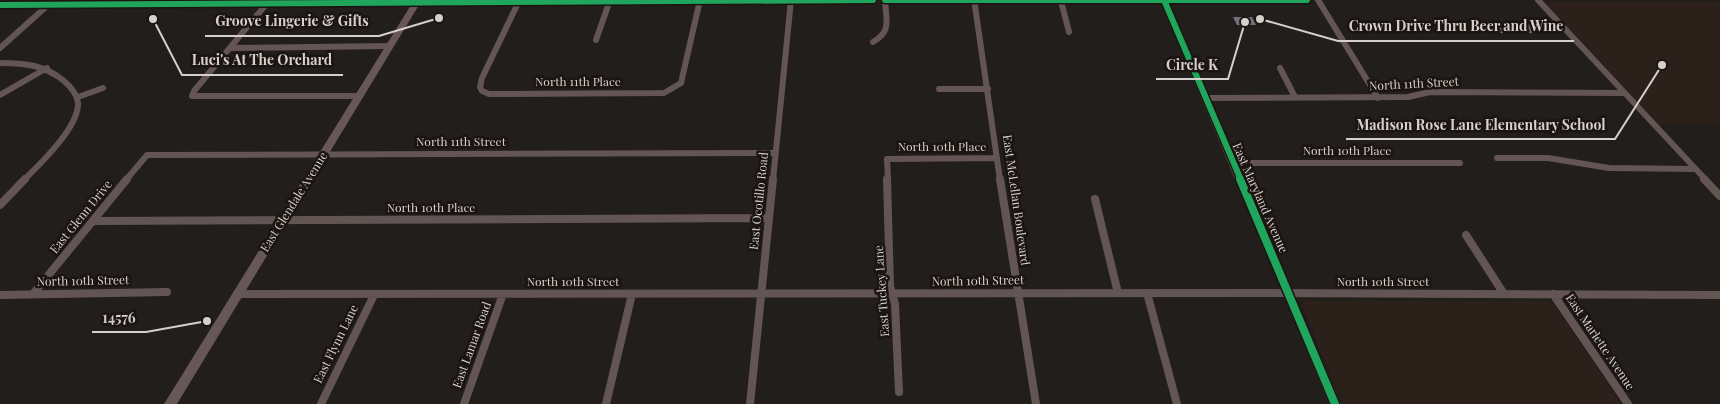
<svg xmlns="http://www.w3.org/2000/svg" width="1720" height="404" font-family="'Playfair Display',serif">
	<rect width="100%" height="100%" fill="#221e1c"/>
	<path fill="#2c201a" d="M 1551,2 L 1720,2 L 1720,124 L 1659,124 L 1549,6 L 1548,3 Z
		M 1301,301 L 1545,301 L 1555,305 L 1621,404 L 1342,404 Z"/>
	<path fill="#72707b" d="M 1233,17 L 1252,17 L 1256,25 L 1237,25 Z
		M 1488,22 L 1527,22 L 1537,33 L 1497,33 Z"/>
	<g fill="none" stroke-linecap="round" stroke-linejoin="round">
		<path stroke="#635554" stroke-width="6" d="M 976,0 L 975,6 L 1000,180
			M 1318,0 L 1378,98
			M 1538,0 L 1706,180
			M 519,1 L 482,78 L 480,87 L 482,91 L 489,94 L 664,93 L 681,83 L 700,0
			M 1061,1 L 1069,32
			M 268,2 L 194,91 L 192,96 L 359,96
			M 596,40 L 610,0
			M 873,42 C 892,31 886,20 885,0
			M 0,48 L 48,5
			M 230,48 L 389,46
			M 0,63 C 25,63 45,65 64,81 C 71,87 77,94 78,103 C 79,127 40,164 24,180
			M 1280,68 L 1295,97
			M 939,89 L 988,89
			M 0,95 L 47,68
			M 78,97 L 103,88
			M 1204,98 L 1408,97 L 1430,92 L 1624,93
			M 1497,158 L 1548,158 L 1609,168 L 1695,169
			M 1234,163 L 1460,163
			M 126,180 L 147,155 L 775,153
			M 773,180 L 791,0
			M 888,180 L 887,159 L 997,158"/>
		<path stroke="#635554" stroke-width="8" d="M 887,179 L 890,286 L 895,304 L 899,392
			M 1000,179 L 1036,404
			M 1704,179 L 1720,196
			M 1095,199 L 1118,293
			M 0,205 L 25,179
			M 93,221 L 768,218
			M 1466,235 L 1504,294
			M 1147,293 L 1177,404
			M 33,294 L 127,179
			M 237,294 L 1268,293 L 1720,295
			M 1553,294 L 1628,404
			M 0,295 L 167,292
			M 321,404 L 374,295
			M 464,404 L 503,294
			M 606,404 L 632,294
			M 750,404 L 773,179"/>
		<path fill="#675756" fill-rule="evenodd" d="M 414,0 L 877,0 L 873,2 L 419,5 L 177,404 L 164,404 L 411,5 L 0,7 L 0,3 Z
			M 881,0 L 1311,0 L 1307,2 L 1169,2 L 1341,404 L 1329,404 L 1161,2 L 885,2 Z"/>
		<g stroke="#1c1410" stroke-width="9">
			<path id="cycleway-far1" d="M 885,0 L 1307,0
				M 1164,0 L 1241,180
				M 0,5 L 873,0"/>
		</g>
		<g stroke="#1c1410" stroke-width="11">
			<path id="cycleway" d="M 1240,179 L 1335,404"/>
		</g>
		<use href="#cycleway-far1" stroke="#20a55d" stroke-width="6"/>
		<use href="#cycleway" stroke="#20a55d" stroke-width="8"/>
	</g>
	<g text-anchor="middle" stroke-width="5" stroke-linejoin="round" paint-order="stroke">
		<g font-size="12" fill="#d5d0cd" stroke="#1c1410">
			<text x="578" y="86">North 11th Place</text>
			<text transform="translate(1414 84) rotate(-3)" y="4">North 11th Street</text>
			<text x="461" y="146">North 11th Street</text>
			<text x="942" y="151">North 10th Place</text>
			<text x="1347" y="155">North 10th Place</text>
			<text transform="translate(1260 198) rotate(66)" y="4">East Maryland Avenue</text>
			<text transform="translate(1016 200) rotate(82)" y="4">East McLellan Boulevard</text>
			<text transform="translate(759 201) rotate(-84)" y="4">East Ocotillo Road</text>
			<text transform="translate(294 202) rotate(-58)" y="4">East Glendale Avenue</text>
			<text x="431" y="212">North 10th Place</text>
			<text transform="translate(81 217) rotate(-51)" y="4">East Glenn Drive</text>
			<text transform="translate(83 281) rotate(-1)" y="4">North 10th Street</text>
			<text transform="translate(978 281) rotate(-1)" y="4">North 10th Street</text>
			<text x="573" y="286">North 10th Street</text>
			<text x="1383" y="286">North 10th Street</text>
			<text transform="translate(882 291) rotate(-94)" y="4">East Tuckey Lane</text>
			<text transform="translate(1600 342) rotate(56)" y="4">East Marlette Avenue</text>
			<text transform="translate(336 344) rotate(-64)" y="4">East Flynn Lane</text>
			<text transform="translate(472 345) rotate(-70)" y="4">East Lamar Road</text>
		</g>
	</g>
	<path fill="none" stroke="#d5d0cd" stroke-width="2" d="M439 18L379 36H205M1260 19L1338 41H1574M153 19L182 75H343M1245 22L1228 79H1156M1662 65L1615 139H1346M207 321L146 332H92"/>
	<g fill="#d5d0cd" stroke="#1c1410" stroke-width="2">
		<circle cx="439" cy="18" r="5"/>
		<circle cx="1260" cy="19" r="5"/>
		<circle cx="153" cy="19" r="5"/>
		<circle cx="1245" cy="22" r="5"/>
		<circle cx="1662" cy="65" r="5"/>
		<circle cx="207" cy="321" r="5"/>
	</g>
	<g font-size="14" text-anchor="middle" font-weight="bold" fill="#d5d0cd" stroke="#1c1410" stroke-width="5" stroke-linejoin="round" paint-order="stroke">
		<text x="292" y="26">Groove Lingerie &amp; Gifts</text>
		<text x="1456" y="31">Crown Drive Thru Beer and Wine</text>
		<text x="262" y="65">Luci's At The Orchard</text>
		<text x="1192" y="70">Circle K</text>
		<text x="1481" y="130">Madison Rose Lane Elementary School</text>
		<text x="119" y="323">14576</text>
	</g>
</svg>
